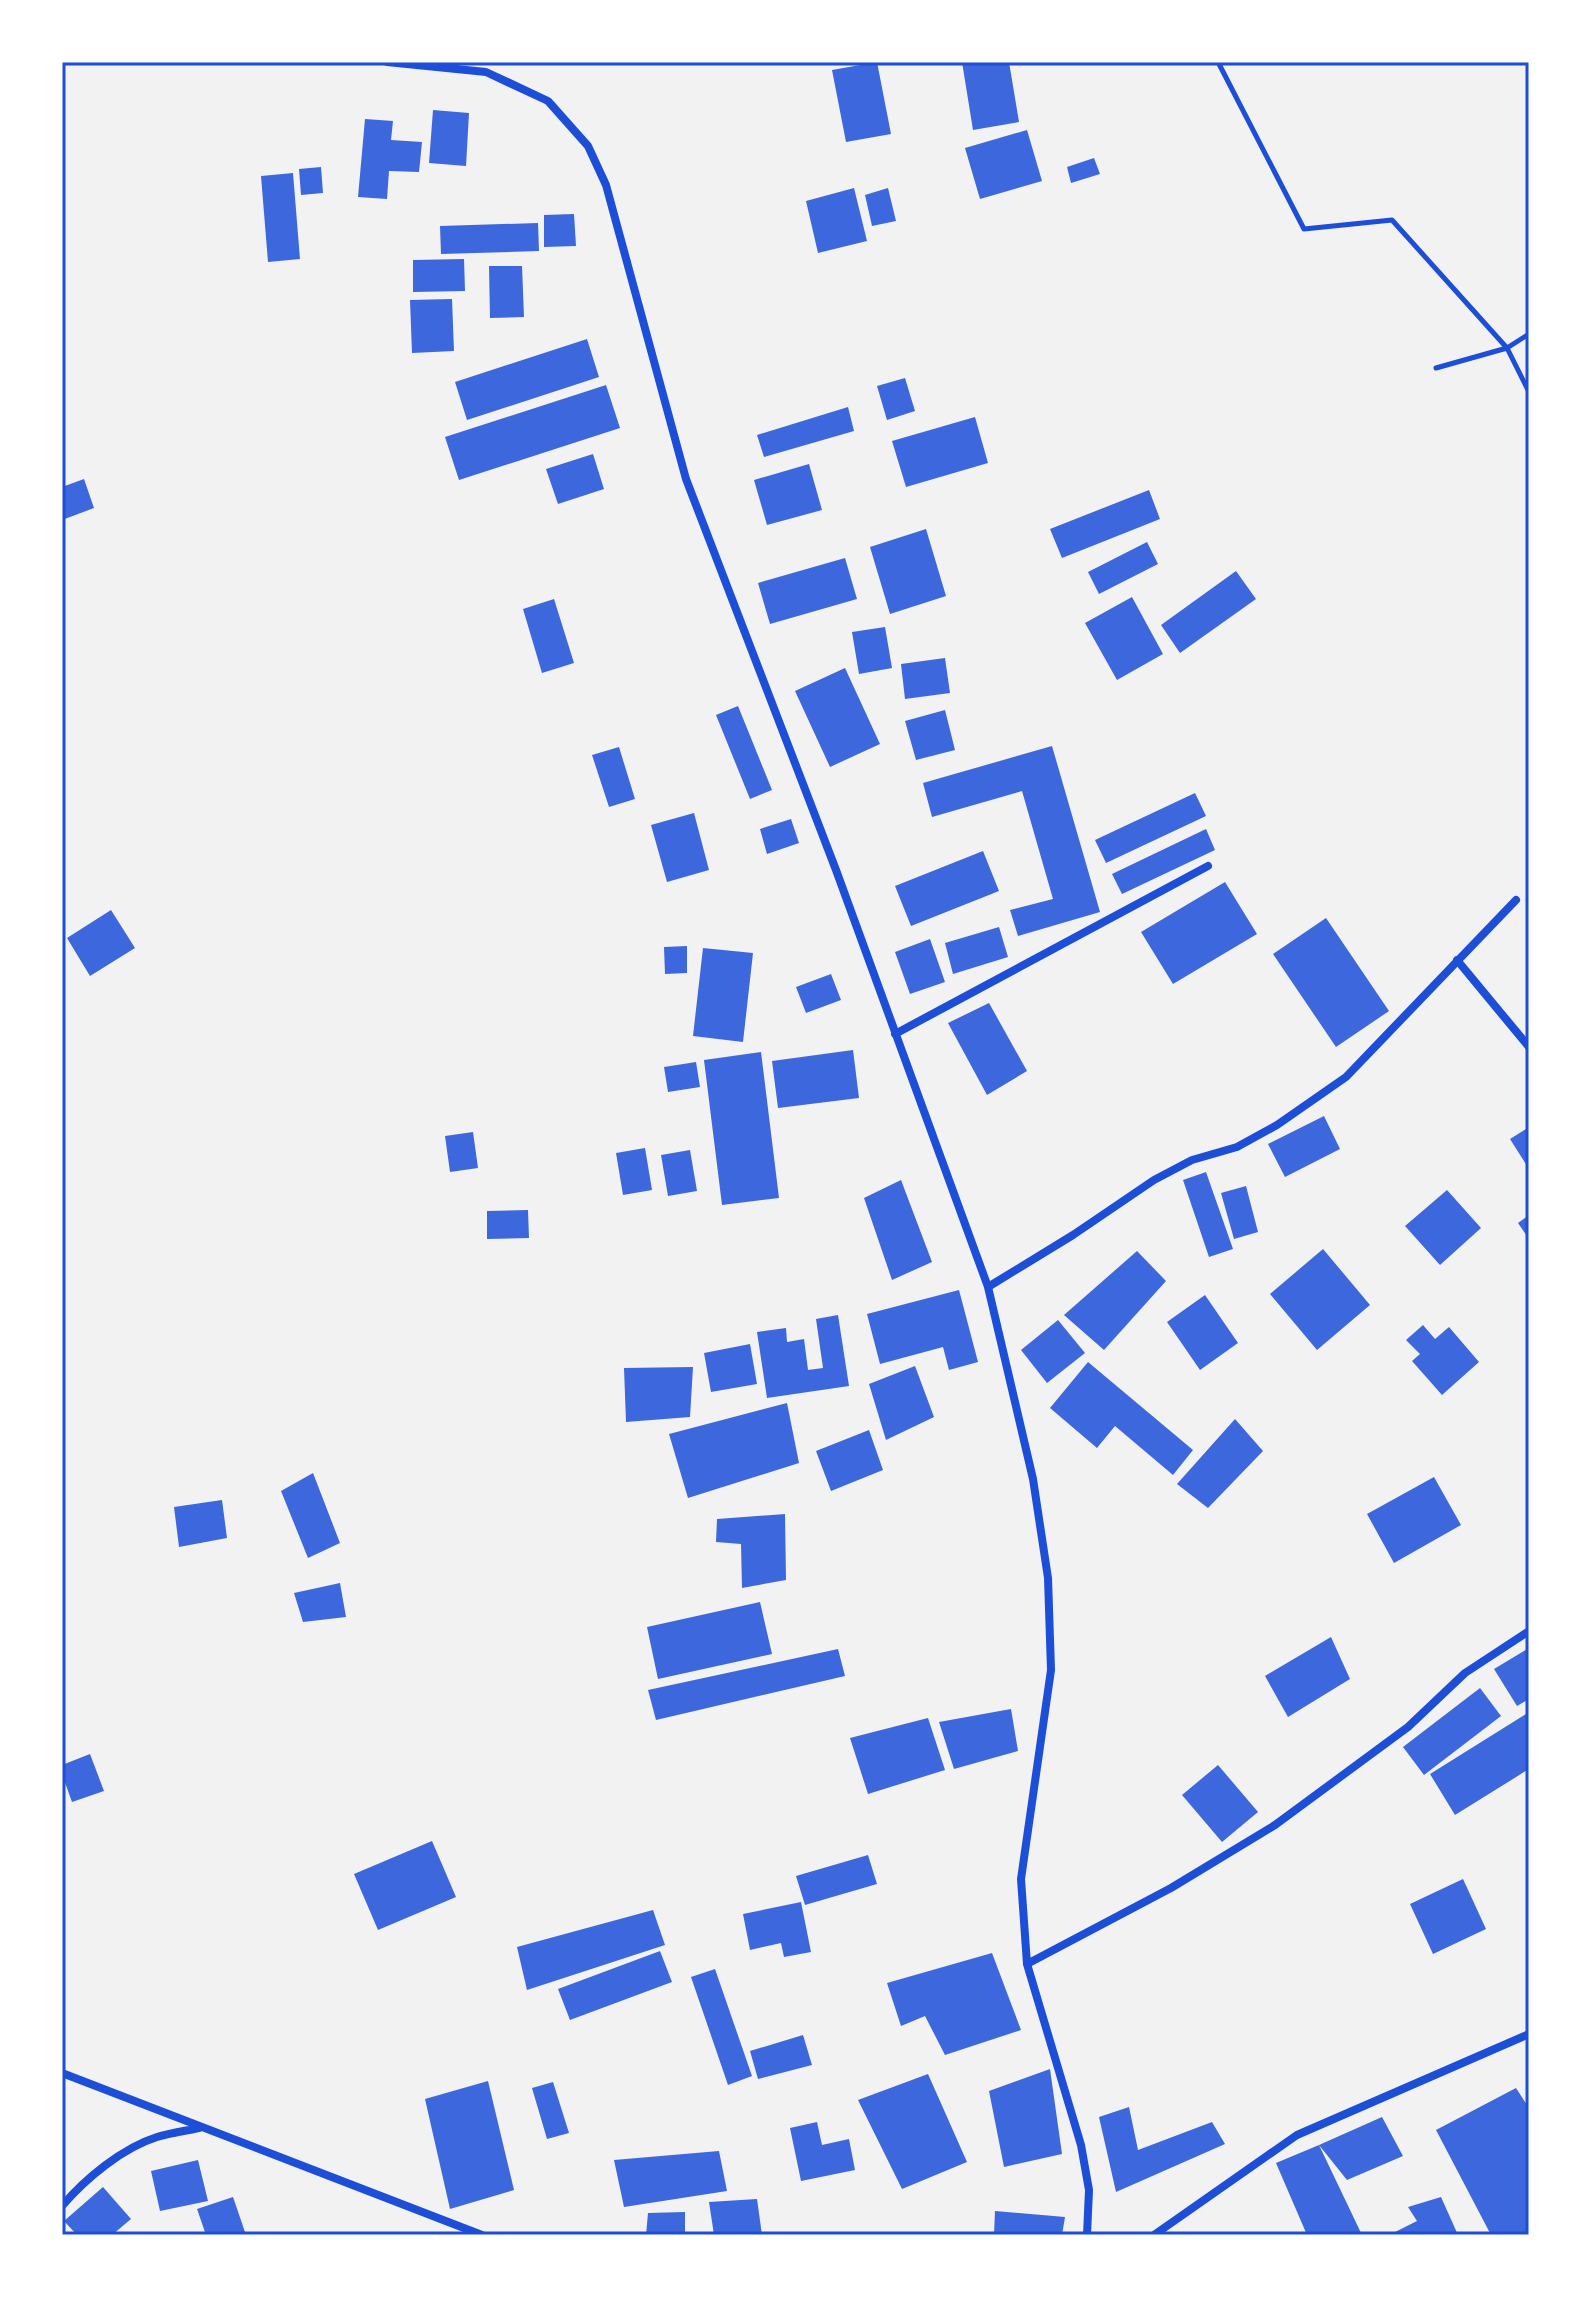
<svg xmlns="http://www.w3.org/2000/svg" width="1591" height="2297" font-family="'Roboto Serif',serif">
	<rect width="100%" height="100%" fill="#f2f2f2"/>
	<path fill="#3d67dc" d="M 877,62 L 891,134 L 846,142 L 832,70 Z
		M 962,62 L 1009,62 L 1019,122 L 973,130 Z
		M 433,110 L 469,113 L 466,166 L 429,163 Z
		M 365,119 L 393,121 L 391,140 L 422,142 L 419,172 L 389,171 L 387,199 L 358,197 Z
		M 1027,130 L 1042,181 L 980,199 L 965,148 Z
		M 1094,158 L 1100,174 L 1071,183 L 1067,167 Z
		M 321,167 L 323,193 L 301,195 L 299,169 Z
		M 293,173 L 300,259 L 268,262 L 261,176 Z
		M 854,188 L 867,241 L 818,253 L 806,201 Z
		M 888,188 L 896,221 L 872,226 L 865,195 Z
		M 574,214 L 576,246 L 544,247 L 544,215 Z
		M 538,223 L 539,251 L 441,254 L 440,226 Z
		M 464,259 L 465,291 L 413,292 L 413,260 Z
		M 489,266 L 522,266 L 524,317 L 490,318 Z
		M 452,299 L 454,351 L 412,353 L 410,300 Z
		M 587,339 L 599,377 L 467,420 L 455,382 Z
		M 905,378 L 915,411 L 887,420 L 877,386 Z
		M 606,385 L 620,428 L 459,480 L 445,437 Z
		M 848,407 L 854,431 L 764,457 L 757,435 Z
		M 975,417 L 988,463 L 906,487 L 892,441 Z
		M 593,454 L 604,489 L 558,504 L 546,469 Z
		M 809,464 L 822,510 L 767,525 L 754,480 Z
		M 84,479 L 94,508 L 62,520 L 62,487 Z
		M 1149,490 L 1160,519 L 1062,558 L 1050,529 Z
		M 926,529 L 946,596 L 890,614 L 870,547 Z
		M 1147,542 L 1158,564 L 1099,594 L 1088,572 Z
		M 845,558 L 857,599 L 770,624 L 758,583 Z
		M 1236,571 L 1256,599 L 1180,653 L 1161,625 Z
		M 1132,597 L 1163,654 L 1117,680 L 1085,623 Z
		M 554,599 L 574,663 L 542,673 L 523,609 Z
		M 885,627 L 892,668 L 859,674 L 852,632 Z
		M 945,658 L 950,693 L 905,699 L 901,664 Z
		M 845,668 L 880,744 L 830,767 L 795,691 Z
		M 738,706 L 772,790 L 750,799 L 716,715 Z
		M 945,710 L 955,750 L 916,760 L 905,721 Z
		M 1052,746 L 1100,912 L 1018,936 L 1010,910 L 1053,899 L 1022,791 L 932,817 L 923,783 Z
		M 619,747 L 635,799 L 609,807 L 592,755 Z
		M 1195,793 L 1206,816 L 1106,863 L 1095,840 Z
		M 694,813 L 709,870 L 667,882 L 651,825 Z
		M 791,819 L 799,843 L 767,854 L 760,829 Z
		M 1206,829 L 1215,850 L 1122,894 L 1112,874 Z
		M 983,851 L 999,891 L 911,926 L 895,886 Z
		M 1225,882 L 1257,934 L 1173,984 L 1141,932 Z
		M 111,910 L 135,948 L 90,976 L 67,938 Z
		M 1326,918 L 1389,1011 L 1336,1047 L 1273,954 Z
		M 999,927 L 1008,957 L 953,974 L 945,943 Z
		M 930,939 L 945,982 L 910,994 L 895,952 Z
		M 687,946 L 687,973 L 665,974 L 664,947 Z
		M 703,948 L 753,953 L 743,1042 L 693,1036 Z
		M 831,974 L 841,1000 L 806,1013 L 796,987 Z
		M 989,1003 L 1027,1071 L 987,1095 L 948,1023 Z
		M 853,1050 L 859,1098 L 778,1108 L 772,1061 Z
		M 761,1052 L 779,1198 L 722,1205 L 704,1060 Z
		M 696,1062 L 700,1087 L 668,1092 L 664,1067 Z
		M 1324,1116 L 1340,1149 L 1285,1177 L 1268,1144 Z
		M 1529,1127 L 1529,1169 L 1510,1139 Z
		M 473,1132 L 478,1168 L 450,1172 L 445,1136 Z
		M 645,1148 L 652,1190 L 623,1195 L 616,1153 Z
		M 690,1150 L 697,1191 L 668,1196 L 661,1155 Z
		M 1206,1172 L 1233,1249 L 1209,1257 L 1183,1180 Z
		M 901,1180 L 932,1262 L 892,1280 L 864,1198 Z
		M 1246,1186 L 1258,1232 L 1234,1239 L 1221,1193 Z
		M 1447,1190 L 1481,1228 L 1440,1265 L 1405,1226 Z
		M 528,1210 L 529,1238 L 487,1239 L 487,1211 Z
		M 1529,1215 L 1529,1239 L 1518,1223 Z
		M 1323,1249 L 1370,1305 L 1317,1350 L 1270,1294 Z
		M 1137,1251 L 1166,1281 L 1104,1350 L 1064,1315 Z
		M 959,1290 L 978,1362 L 949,1370 L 943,1347 L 880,1364 L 867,1314 Z
		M 1205,1295 L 1238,1343 L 1200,1370 L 1167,1322 Z
		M 838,1315 L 849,1386 L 767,1398 L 757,1332 L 786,1328 L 787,1342 L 804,1339 L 808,1370 L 823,1368 L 816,1319 Z
		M 1058,1320 L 1085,1353 L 1047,1383 L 1021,1350 Z
		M 1423,1325 L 1435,1339 L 1449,1327 L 1479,1362 L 1442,1395 L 1412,1361 L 1420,1354 L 1406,1340 Z
		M 750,1344 L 757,1384 L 711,1392 L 704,1353 Z
		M 1088,1362 L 1193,1450 L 1173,1475 L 1115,1426 L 1097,1448 L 1050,1408 Z
		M 915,1366 L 934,1417 L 886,1440 L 869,1384 Z
		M 693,1367 L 690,1417 L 626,1422 L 624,1368 Z
		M 787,1403 L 799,1463 L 688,1498 L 669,1434 Z
		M 1235,1419 L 1263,1451 L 1208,1508 L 1177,1484 Z
		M 869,1430 L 883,1470 L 831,1491 L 816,1451 Z
		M 313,1473 L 340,1543 L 308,1558 L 281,1491 Z
		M 1434,1477 L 1461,1525 L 1394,1563 L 1367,1514 Z
		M 222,1500 L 227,1538 L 179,1547 L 174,1507 Z
		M 785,1514 L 786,1580 L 742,1588 L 741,1544 L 716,1542 L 717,1519 Z
		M 340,1583 L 346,1617 L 303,1622 L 294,1593 Z
		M 760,1602 L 772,1654 L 658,1679 L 647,1627 Z
		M 1331,1637 L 1350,1679 L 1288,1717 L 1265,1676 Z
		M 1529,1648 L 1529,1699 L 1517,1706 L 1494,1669 Z
		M 838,1649 L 845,1676 L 656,1720 L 648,1690 Z
		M 1480,1688 L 1501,1716 L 1424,1775 L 1403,1747 Z
		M 1011,1709 L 1018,1751 L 954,1769 L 939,1722 Z
		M 1529,1712 L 1529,1769 L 1455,1815 L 1430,1774 Z
		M 928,1718 L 945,1770 L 868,1794 L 850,1738 Z
		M 90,1754 L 104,1791 L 72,1802 L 62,1774 L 62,1765 Z
		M 1218,1765 L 1258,1812 L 1222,1842 L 1182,1795 Z
		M 432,1841 L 456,1897 L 378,1930 L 354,1874 Z
		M 868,1855 L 877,1884 L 805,1905 L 796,1876 Z
		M 1463,1879 L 1486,1929 L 1433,1954 L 1410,1904 Z
		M 801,1902 L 811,1952 L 784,1957 L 781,1943 L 750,1950 L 743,1914 Z
		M 653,1910 L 665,1945 L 527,1990 L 517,1947 Z
		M 660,1951 L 672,1982 L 570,2020 L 558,1989 Z
		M 992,1953 L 1021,2030 L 945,2055 L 925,2016 L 901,2026 L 887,1983 Z
		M 715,1969 L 752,2076 L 728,2085 L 691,1977 Z
		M 803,2035 L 812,2065 L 758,2079 L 750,2051 Z
		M 1050,2069 L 1062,2154 L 1004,2167 L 989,2091 Z
		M 928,2074 L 967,2162 L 902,2189 L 858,2100 Z
		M 488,2081 L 514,2190 L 450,2209 L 425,2099 Z
		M 553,2082 L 569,2133 L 547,2139 L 532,2088 Z
		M 1516,2088 L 1529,2108 L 1529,2235 L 1491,2235 L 1436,2130 Z
		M 1129,2107 L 1138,2150 L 1212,2122 L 1225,2144 L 1116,2192 L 1099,2117 Z
		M 1382,2117 L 1403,2156 L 1347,2180 L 1319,2145 Z
		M 817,2122 L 822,2145 L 849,2139 L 855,2170 L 801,2181 L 790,2128 Z
		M 1319,2145 L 1362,2235 L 1307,2235 L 1276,2163 Z
		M 719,2151 L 727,2191 L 624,2207 L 614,2160 Z
		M 198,2160 L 208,2201 L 160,2211 L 151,2171 Z
		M 103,2187 L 131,2219 L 112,2235 L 77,2235 L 64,2221 Z
		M 233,2197 L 246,2235 L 206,2235 L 197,2209 Z
		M 1441,2197 L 1458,2235 L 1389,2235 L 1417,2221 L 1408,2207 Z
		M 757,2199 L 762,2235 L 714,2235 L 709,2202 Z
		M 995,2211 L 1065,2217 L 1062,2235 L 994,2235 Z
		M 685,2212 L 685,2235 L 646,2235 L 648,2213 Z"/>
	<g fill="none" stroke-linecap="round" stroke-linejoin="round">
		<path stroke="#1d4ed8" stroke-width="5" d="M 1218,62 L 1304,229 L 1392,220 L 1507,348 L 1436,368
			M 1529,334 L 1507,348 L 1529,392"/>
		<path stroke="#1d4ed8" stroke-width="8" d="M 387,62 L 486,72 L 548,101 L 588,146 L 606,185 L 686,479 L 836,870 L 988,1287 L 1000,1338 L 1033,1479 L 1048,1578 L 1051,1670 L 1021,1879 L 1027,1964 L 1081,2145 L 1089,2190 L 1087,2235
			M 1457,960 L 1529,1047
			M 895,1034 L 1208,866
			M 988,1287 L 1073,1235 L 1154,1180 L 1192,1160 L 1237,1147 L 1277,1125 L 1346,1077 L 1516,900
			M 1027,1964 L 1171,1888 L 1275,1825 L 1408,1727 L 1465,1673 L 1529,1631
			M 62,2073 L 482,2235
			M 62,2206 C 85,2179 122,2148 157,2137 C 170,2133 185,2131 199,2128
			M 1154,2235 L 1297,2135 L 1529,2034"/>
	</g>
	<rect width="1591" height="2297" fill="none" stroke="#ffffff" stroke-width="128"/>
	<rect x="64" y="64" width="1463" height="2169" fill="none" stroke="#1d4ed8" stroke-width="3"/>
</svg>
